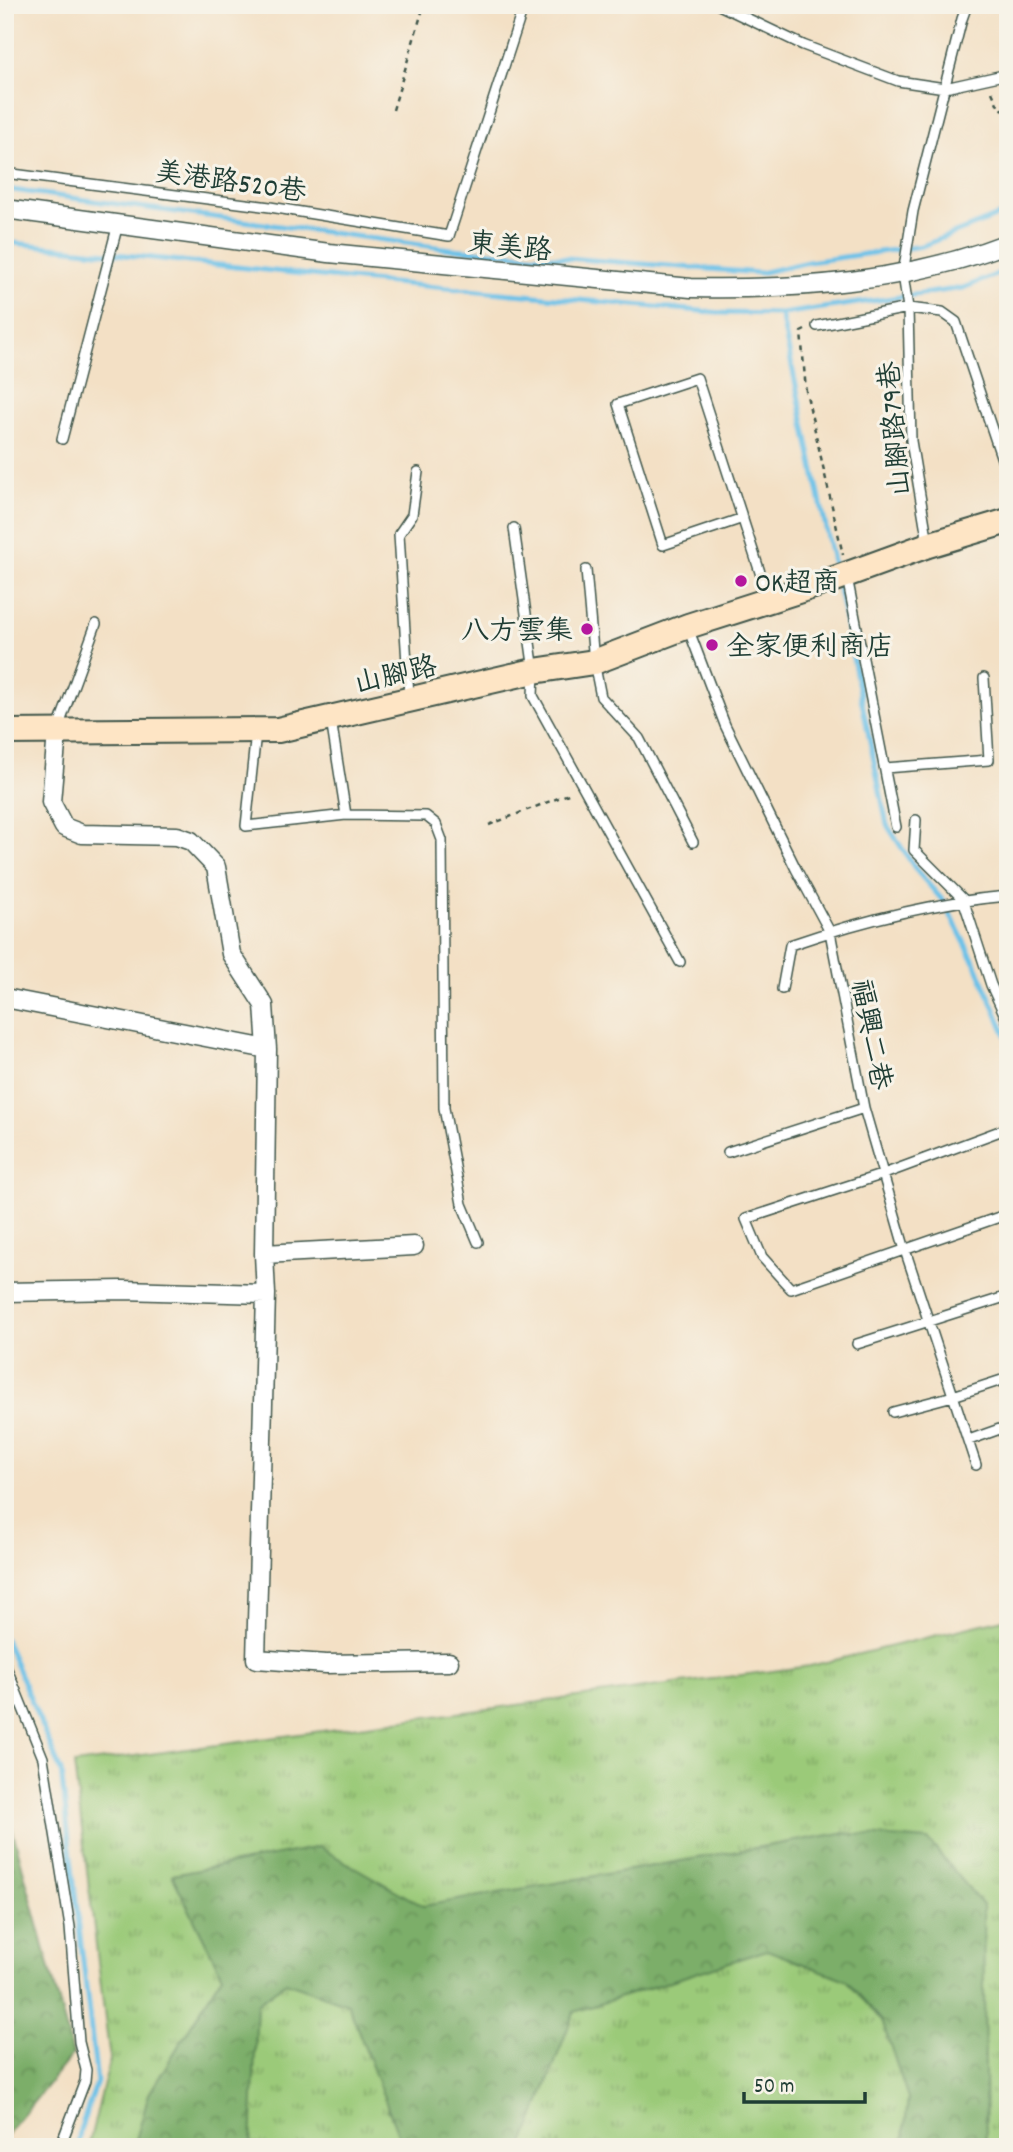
<svg xmlns="http://www.w3.org/2000/svg" width="1013" height="2152" font-family="Dekko,'LXGW WenKai TC',sans-serif">
	<defs>
		<pattern id="grass-tufts" width="24" height="20" patternUnits="userSpaceOnUse" patternTransform="scale(1.75)"><rect width="24" height="20" fill="#9bca79"/><path d="M3 7l-1-3M5 7V3M7 7l1-3M15 17l-1-3M17 17v-4M19 17l1-3" fill="none" stroke="#7ea564"/></pattern>
		<pattern id="forest-crowns" width="20" height="18" patternUnits="userSpaceOnUse" patternTransform="scale(1.75)"><rect width="20" height="18" fill="#7cae69"/><path d="M2 6a3 3 0 1 1 6 0M12 15a3 3 0 1 1 6 0" fill="none" stroke="#658f57"/></pattern>
	</defs>
	<rect width="100%" height="100%" fill="#f7f3e8"/>
	<filter id="ink" filterUnits="userSpaceOnUse"><feTurbulence type="fractalNoise" baseFrequency=".0143" numOctaves="2"/><feDisplacementMap in="SourceGraphic" scale="14" xChannelSelector="R" yChannelSelector="G"/><feConvolveMatrix kernelMatrix="1 2 1 2 8 2 1 2 1" color-interpolation-filters="sRGB"/></filter>
	<filter id="wash" filterUnits="userSpaceOnUse"><feTurbulence type="fractalNoise" baseFrequency=".00686" numOctaves="4" result="noise"/><feDisplacementMap in="SourceGraphic" scale="28" xChannelSelector="R" yChannelSelector="G"/><feGaussianBlur stdDeviation="1.57" result="paint"/><feColorMatrix in="noise" values="0 0 0 0 0 0 0 0 0 0 0 0 0 0 0 0 0 1.4 0 .05"/><feComposite in="paint" operator="in"/></filter>
	<g filter="url(#wash)">
		<rect width="100%" height="100%" fill="#f3e0c5"/>
		<path fill="url(#grass-tufts)" stroke="#5d8456" stroke-width="2" d="M 1007,1618 L 1008,2147 L 88,2147 L 110,2060 L 74,1764 L 810,1666 Z"/>
		<path fill="url(#forest-crowns)" stroke="#4e764e" stroke-width="2" d="M 5,1802 L 73,2054 L 5,2137 Z
			M 841,1833 L 928,1840 L 983,1905 L 986,2147 L 903,2147 L 908,2098 L 882,2021 L 846,1980 L 767,1950 L 574,2012 L 523,2147 L 403,2147 L 348,2004 L 286,1982 L 257,2004 L 251,2147 L 134,2147 L 149,2094 L 222,1975 L 172,1875 L 319,1847 L 423,1906 Z"/>
		<g fill="none" stroke-linecap="round" stroke-linejoin="round">
			<path stroke="#6bc1e8" stroke-width="5" d="M 5,189 L 451,249 L 760,273 L 808,262 L 922,246 L 1008,212
				M 5,242 L 348,279 L 722,313 L 781,314 L 963,288 L 1008,270
				M 781,314 L 835,571
				M 838,584 L 887,825 L 916,870 L 944,902 L 977,967 L 1008,1040
				M 5,1639 L 61,1771 L 97,2082 L 80,2130 L 78,2147"/>
		</g>
	</g>
	<g filter="url(#ink)">
		<g fill="none" stroke-linecap="round" stroke-linejoin="round">
			<g stroke="#3f554a" stroke-width="12">
				<path id="service" d="M 719,5 L 803,45 L 898,81 L 945,88 L 1008,74
					M 5,173 L 270,207 L 449,236 L 524,5
					M 817,326 L 908,308 L 942,312 L 956,322 L 1008,477
					M 62,439 L 118,224
					M 743,518 L 663,545 L 618,404 L 697,378 L 769,600
					M 514,528 L 534,671 L 533,696 L 680,962
					M 928,543 L 911,441 L 908,308 L 903,274 L 913,211 L 962,19 L 967,5
					M 586,570 L 594,662 L 601,697 L 639,738 L 693,842
					M 847,577 L 896,827
					M 688,628 L 725,725 L 796,869 L 830,932 L 864,1108 L 905,1250 L 976,1465
					M 409,696 L 399,534 L 412,515 L 418,472
					M 331,720 L 346,815
					M 58,728 L 96,624
					M 256,732 L 246,826 L 346,815 L 426,816 L 436,824 L 442,840 L 444,1108 L 462,1204 L 478,1242
					M 885,768 L 989,760 L 984,678
					M 916,820 L 914,850 L 963,899 L 991,985 L 1008,1022
					M 782,989 L 790,945 C 860,921 934,902 1008,896
					M 1008,1128 L 884,1174 L 746,1219 L 762,1257 L 791,1289 L 1008,1214
					M 728,1152 L 864,1108
					M 857,1344 L 1008,1296
					M 893,1412 L 953,1396 L 1008,1378
					M 969,1440 L 1008,1426
					M 5,1664 L 43,1758 L 70,1927 L 79,2042 L 86,2070 L 85,2081 L 60,2147"/>
			</g>
			<g stroke="#3f554a" stroke-width="21">
				<path id="minor" d="M 5,209 L 329,253 L 691,288 C 797,290 908,282 1008,243
					M 57,733 L 51,802 L 64,827 L 82,834 L 177,836 L 191,841 L 216,867 L 231,954 L 264,1005 L 267,1049 L 264,1254 L 266,1294 L 256,1659 L 326,1664 L 449,1662
					M 5,998 L 267,1049
					M 264,1254 L 414,1246
					M 5,1292 L 123,1290 L 266,1294"/>
			</g>
			<g stroke="#3f554a" stroke-width="28">
				<path id="secondary" d="M 5,732 L 278,730 L 534,671 L 594,662 L 688,626 L 826,582 L 928,545 L 1008,521"/>
			</g>
			<path stroke="#3f554a" stroke-width="2.5" stroke-dasharray="5 5" stroke-linecap="butt" d="M 992,92 L 999,108 L 1008,111
				M 393,110 L 424,5
				M 805,330 L 801,332 L 806,391 L 843,555
				M 489,825 L 571,793"/>
			<use href="#service" stroke="#fff" stroke-width="9"/>
			<use href="#minor" stroke="#fff" stroke-width="18"/>
			<use href="#secondary" stroke="#fee5c5" stroke-width="24"/>
		</g>
	</g>
	<g fill="#b5179e" stroke="#f7f3e8" stroke-width="2.5">
		<circle cx="741" cy="581" r="7"/>
		<circle cx="587" cy="629" r="7"/>
		<circle cx="712" cy="645" r="7"/>
	</g>
	<g text-anchor="middle" stroke-width="6" stroke-linejoin="round" paint-order="stroke">
		<g font-size="28" fill="#1f3d34" stroke="#f7f3e8">
			<text transform="translate(231 180) rotate(8)" y="10">美港路520巷</text>
			<text transform="translate(510 245) rotate(6)" y="10">東美路</text>
			<text transform="translate(893 429) rotate(-95)" y="10">山腳路79巷</text>
			<text transform="translate(395 673) rotate(-13)" y="10">山腳路</text>
			<text transform="translate(873 1034) rotate(79)" y="10">福興二巷</text>
		</g>
		<g font-size="28" fill="#1f3d34" stroke="#f7f3e8" text-anchor="start">
			<text x="755" y="591">OK超商</text>
			<text x="573" y="639" text-anchor="end">八方雲集</text>
			<text x="726" y="655">全家便利商店</text>
		</g>
	</g>
	<rect width="1013" height="2152" fill="none" stroke="#f7f3e8" stroke-width="28"/>
	<path d="M744 2092v10h121v-10" fill="none" stroke="#1f3d34" stroke-width="3.5"/>
	<text x="754" y="2092" font-size="21" fill="#1f3d34" stroke="#f7f3e8" stroke-width="5" paint-order="stroke">50 m</text>
</svg>
